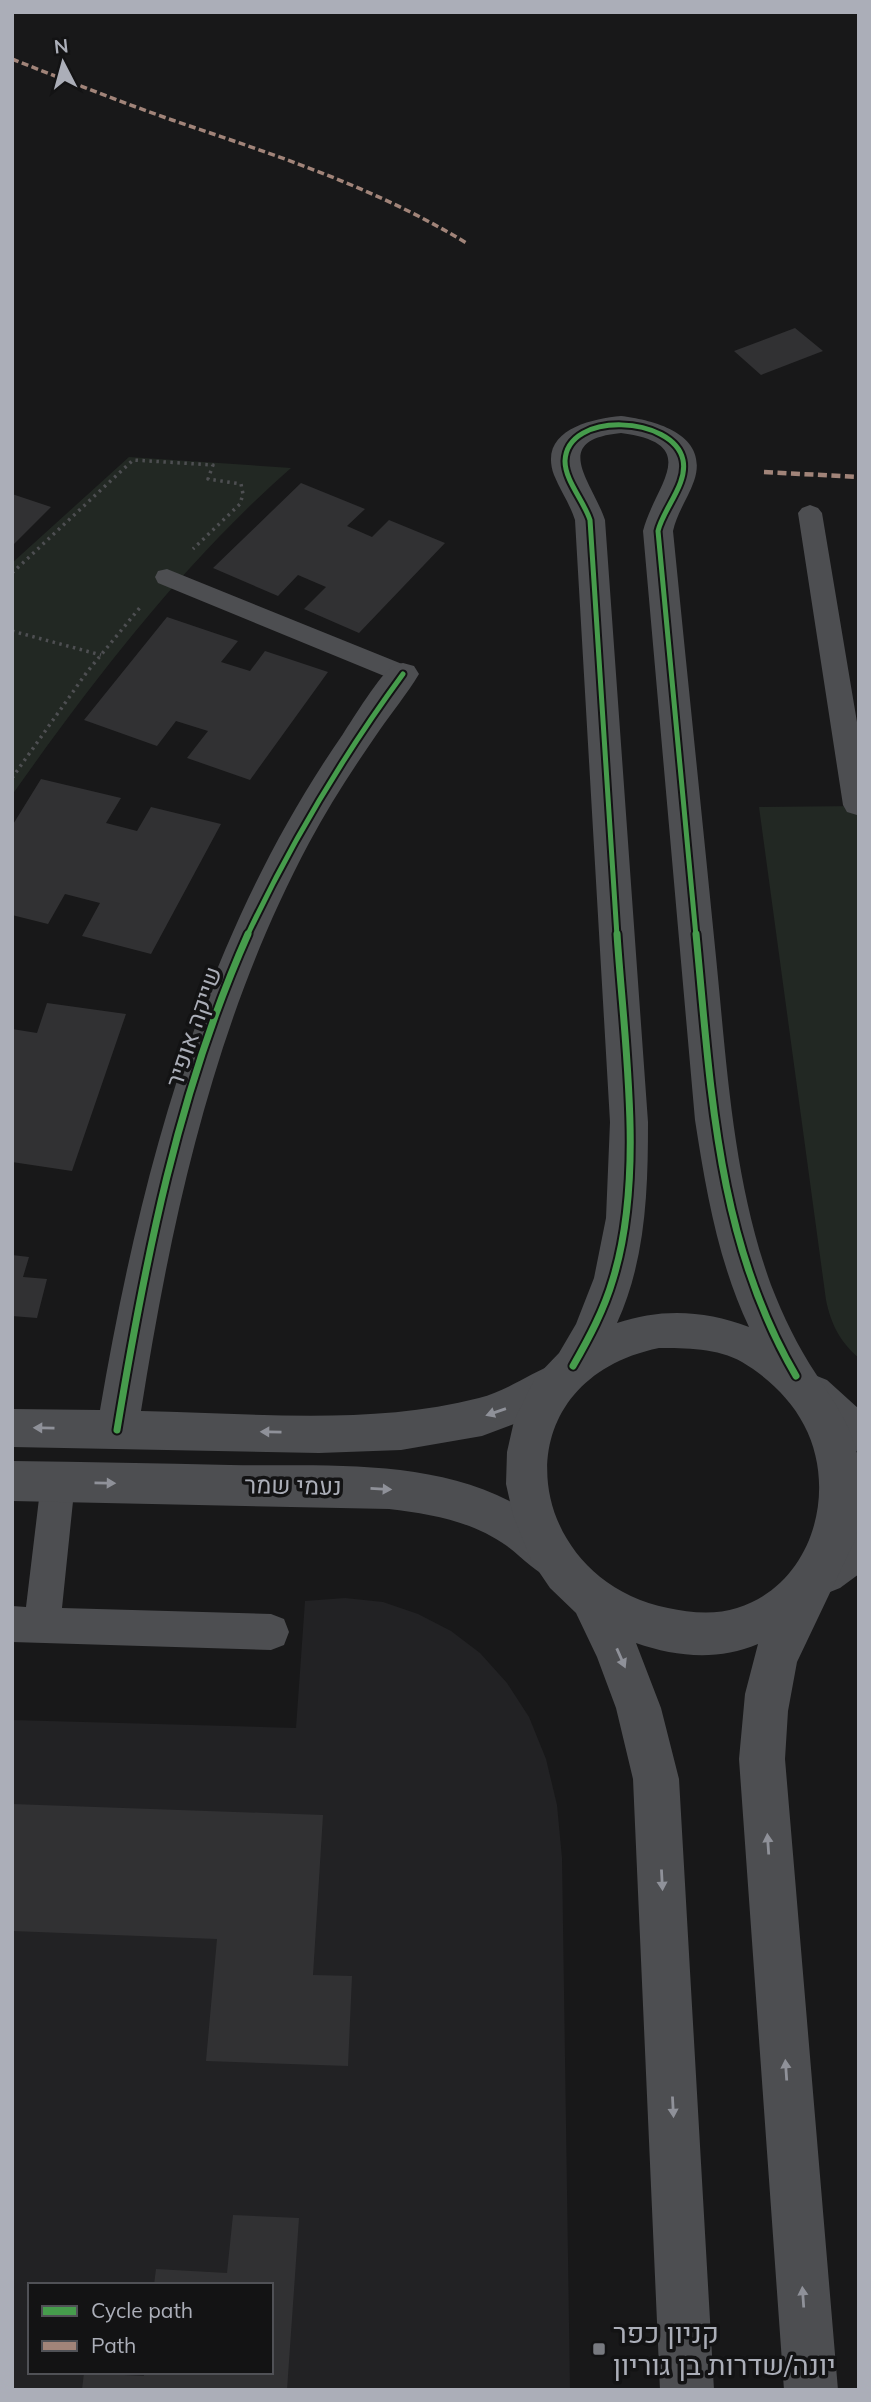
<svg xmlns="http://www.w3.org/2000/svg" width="871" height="2402" font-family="Mulish,Heebo,sans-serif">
	<rect width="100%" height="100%" fill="#181819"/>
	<path fill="#222224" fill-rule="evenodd" d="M 345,1598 L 383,1602 L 418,1614 L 451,1631 L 480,1653 L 507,1683 L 529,1717 L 546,1759 L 557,1805 L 562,1858 L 570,2390 L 12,2390 L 12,1720 L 296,1728 L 305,1601 ZM 30,2285 L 271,2285 L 271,2372 L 30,2372 Z"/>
	<path fill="#222823" d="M 129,457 L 291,468 C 183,563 95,678 12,795 L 12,563 Z
		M 859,806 L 859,1358 C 840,1342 831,1324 826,1300 L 759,807 Z"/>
	<path fill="#313133" d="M 795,328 L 823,351 L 761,375 L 734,351 Z
		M 301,483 L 365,509 L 347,526 L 372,537 L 389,520 L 445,543 L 359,633 L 304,609 L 326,587 L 298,575 L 278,596 L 213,568 Z
		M 12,494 L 51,507 L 12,546 Z
		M 167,617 L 238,641 L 221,662 L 250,671 L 265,651 L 328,672 L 250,780 L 187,758 L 208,731 L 176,721 L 157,746 L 84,720 Z
		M 41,779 L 121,798 L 106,823 L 137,831 L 151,807 L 221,824 L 151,954 L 82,936 L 100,903 L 65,894 L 48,924 L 12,915 L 12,826 Z
		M 47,1003 L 126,1014 L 72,1171 L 12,1162 L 12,1029 L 37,1033 Z
		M 12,1255 L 29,1257 L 23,1277 L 47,1279 L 37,1318 L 12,1316 Z
		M 12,1804 L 323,1815 L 313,1975 L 352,1976 L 348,2066 L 206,2061 L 217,1939 L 12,1931 Z
		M 233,2215 L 299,2218 L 287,2390 L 82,2390 L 84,2373 L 144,2376 L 144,2372 L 271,2372 L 271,2285 L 154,2285 L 156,2269 L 227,2273 Z"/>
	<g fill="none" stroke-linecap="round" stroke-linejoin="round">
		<path stroke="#4e4f52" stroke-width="3.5" stroke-dasharray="2.5 4.5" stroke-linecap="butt" d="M 12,573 L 133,460 L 213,465 L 208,479 L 241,484 L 243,494 L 240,504 L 193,549
			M 12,631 L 101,655
			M 12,778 L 87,672 L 142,605"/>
		<path fill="#4d4e51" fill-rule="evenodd" d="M 810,505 L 818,508 L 822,513 L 859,734 L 857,815 L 847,812 L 843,805 L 798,513 L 802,508 Z
			M 167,569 L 412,668 L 416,674 L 412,680 L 403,683 L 394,680 L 158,583 L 155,577 L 158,571 Z
			M 58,1466 L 70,1470 L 75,1482 L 62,1608 L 271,1614 L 284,1619 L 289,1632 L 284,1645 L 271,1650 L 12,1642 L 12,1606 L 26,1607 L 41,1482 L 46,1470 Z"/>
		<path fill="#4d4e51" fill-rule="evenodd" d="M 403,663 L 414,666 L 419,674 C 407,694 392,712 379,731 C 354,767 330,804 309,843 C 215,1019 172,1215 141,1411 C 252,1413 370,1426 479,1398 C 507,1391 530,1373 557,1363 L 571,1369 L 577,1382 L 571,1395 L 535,1416 L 482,1436 L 401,1450 L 319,1453 L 12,1447 L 12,1409 L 100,1410 C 141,1171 203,936 343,734 C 352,720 381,673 393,666 C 396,664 400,664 403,663 Z
			M 812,1374 L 827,1380 L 859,1409 L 859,1452 C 831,1442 804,1420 791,1393 L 797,1380 Z
			M 12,1461 C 85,1462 157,1463 230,1465 C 331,1467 444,1456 534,1515 C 552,1527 568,1540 577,1560 L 570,1575 L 555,1581 C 536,1573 524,1559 507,1546 C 472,1521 431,1514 389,1509 L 12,1501 Z
			M 859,1527 L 859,1574 L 840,1588 L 825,1594 L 810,1588 L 803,1573 C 813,1550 836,1536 859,1527 Z"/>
		<path fill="#4d4e51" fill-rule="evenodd" d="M 621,416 C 654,420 710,434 694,481 C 688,498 677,513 673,531 C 687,673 702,815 716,957 C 727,1067 733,1180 771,1285 C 783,1316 798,1347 816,1374 C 833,1400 849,1422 857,1453 C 864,1478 860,1513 856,1538 L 797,1662 L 788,1711 L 785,1759 L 838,2390 L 784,2390 L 739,1759 L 745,1694 L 758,1644 C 718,1661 676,1657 636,1643 L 661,1708 L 679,1779 L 714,2390 L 660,2390 L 633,1779 L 616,1708 L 597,1657 L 576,1613 L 550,1588 L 531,1560 L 513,1515 L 506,1484 L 507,1452 L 514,1421 L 535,1378 L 559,1353 L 576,1324 L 594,1278 L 606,1218 L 610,1122 L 575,520 C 570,504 560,490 554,475 C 538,431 589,419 621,416 ZM 621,433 C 705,444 654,486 643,531 L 695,1120 C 706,1191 718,1261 749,1327 C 705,1310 661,1308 617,1323 C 646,1259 648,1191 648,1122 L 605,520 C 592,481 549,440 621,433 ZM 659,1348 C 685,1348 718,1348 742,1362 C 766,1376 791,1399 804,1425 C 839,1491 812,1585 737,1608 C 716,1615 690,1613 668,1608 C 523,1579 495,1382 659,1348 Z"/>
		<path stroke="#a18479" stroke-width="3.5" stroke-dasharray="7 3.5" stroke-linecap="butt" d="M 12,59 C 65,80 118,101 172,120 C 275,155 375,187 468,244"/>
		<path stroke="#a18479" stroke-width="4.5" stroke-dasharray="9 4.5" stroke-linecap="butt" d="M 764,472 L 859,477"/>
		<g stroke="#131314" stroke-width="9">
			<path id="cycleway-far1" d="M 247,936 C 291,843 342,757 403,674
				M 617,936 L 590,520 C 584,501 565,481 565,461 C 567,410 674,416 683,460 C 688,484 663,509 658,531 L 696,936"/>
		</g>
		<g stroke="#131314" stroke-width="11">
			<path id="cycleway" d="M 696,934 C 711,1088 716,1239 796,1376
				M 573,1366 C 589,1338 604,1310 613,1279 C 645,1175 624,1042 617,934
				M 117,1430 C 145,1261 178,1091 248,934"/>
		</g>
		<use href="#cycleway-far1" stroke="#469c4c" stroke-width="5"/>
		<use href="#cycleway" stroke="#469c4c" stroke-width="7"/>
	</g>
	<defs><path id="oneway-solid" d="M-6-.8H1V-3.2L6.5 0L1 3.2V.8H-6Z" transform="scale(1.75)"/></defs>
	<g fill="#8f9199">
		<use href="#oneway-solid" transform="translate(496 1412) rotate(161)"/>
		<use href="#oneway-solid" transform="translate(44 1428) rotate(-179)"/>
		<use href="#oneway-solid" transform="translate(271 1432) rotate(-179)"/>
		<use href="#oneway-solid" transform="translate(105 1483) rotate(1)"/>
		<use href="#oneway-solid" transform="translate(381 1489) rotate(3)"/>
		<use href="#oneway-solid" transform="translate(621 1658) rotate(66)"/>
		<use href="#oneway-solid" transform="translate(768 1844) rotate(-94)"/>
		<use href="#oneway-solid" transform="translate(662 1880) rotate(87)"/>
		<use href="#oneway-solid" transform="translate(786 2070) rotate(-94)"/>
		<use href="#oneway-solid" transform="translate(673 2107) rotate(87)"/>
		<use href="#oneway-solid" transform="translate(803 2297) rotate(-94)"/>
	</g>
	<rect fill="#787a80" stroke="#131314" stroke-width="2.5" x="592" y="2342" width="14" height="14" rx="3.5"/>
	<g text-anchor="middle" stroke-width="7" stroke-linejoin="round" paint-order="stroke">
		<g font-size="24" fill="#abaeb8" stroke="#131314">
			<text transform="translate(194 1027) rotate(-71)" y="8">שייקה אופיר</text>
			<text transform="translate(293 1486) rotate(1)" y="8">נעמי שמר</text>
		</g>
		<g font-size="28" fill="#abaeb8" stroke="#131314" text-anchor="start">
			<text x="613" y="2343">קניון כפר<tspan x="613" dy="32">יונה/שדרות בן גוריון</tspan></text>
		</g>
	</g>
	<rect width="871" height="2402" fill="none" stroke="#abaeb8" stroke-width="28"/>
	<rect x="28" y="2283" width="245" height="91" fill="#131314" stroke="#505156" stroke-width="2"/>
	<rect x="42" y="2306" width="35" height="10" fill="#469c4c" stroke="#505156" stroke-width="2"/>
	<text x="91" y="2318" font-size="21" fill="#abaeb8">Cycle path</text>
	<rect x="42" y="2341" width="35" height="10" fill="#a18479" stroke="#505156" stroke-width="2"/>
	<text x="91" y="2353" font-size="21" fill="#abaeb8">Path</text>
	<g transform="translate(63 63) rotate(354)" stroke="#131314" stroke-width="5" paint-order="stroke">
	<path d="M0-5L12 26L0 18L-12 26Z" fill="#abaeb8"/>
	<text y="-10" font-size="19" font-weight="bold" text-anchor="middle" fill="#abaeb8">N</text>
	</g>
</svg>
